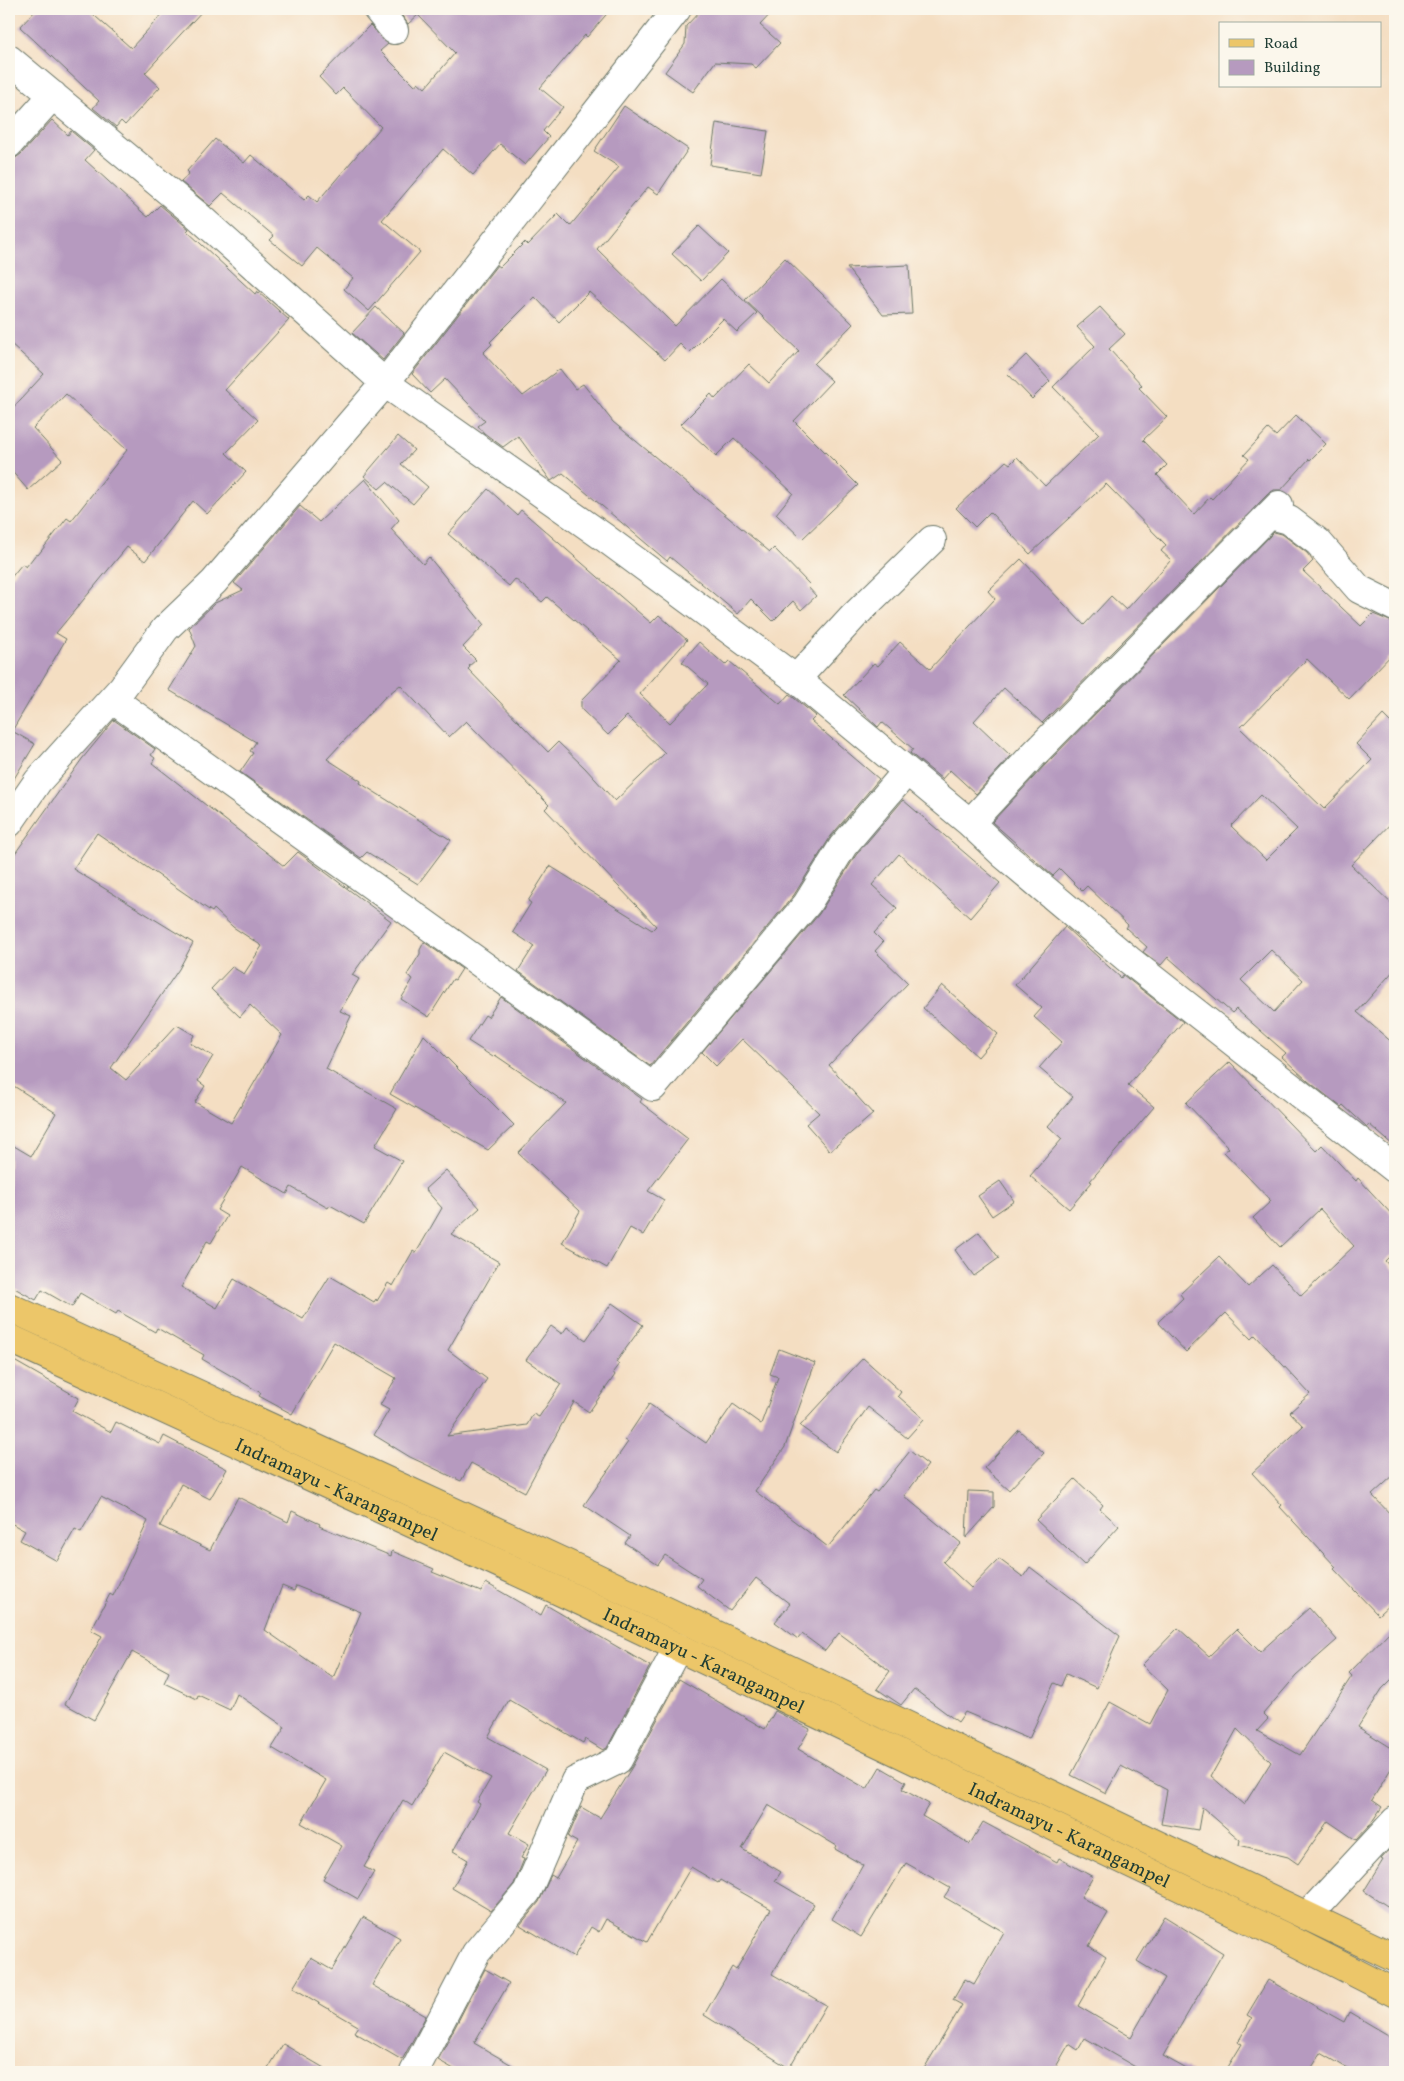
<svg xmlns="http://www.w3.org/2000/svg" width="1404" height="2081" font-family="Vollkorn,serif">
	<rect width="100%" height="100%" fill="#fbf7ec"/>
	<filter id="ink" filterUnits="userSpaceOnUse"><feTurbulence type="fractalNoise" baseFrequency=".02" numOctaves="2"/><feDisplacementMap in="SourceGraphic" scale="10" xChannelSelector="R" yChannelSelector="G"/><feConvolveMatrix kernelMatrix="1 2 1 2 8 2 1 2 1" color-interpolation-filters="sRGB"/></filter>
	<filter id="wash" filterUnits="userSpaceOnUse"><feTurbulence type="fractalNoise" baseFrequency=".0096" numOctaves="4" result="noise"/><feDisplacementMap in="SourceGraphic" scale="20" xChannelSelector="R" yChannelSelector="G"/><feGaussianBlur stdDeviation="1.12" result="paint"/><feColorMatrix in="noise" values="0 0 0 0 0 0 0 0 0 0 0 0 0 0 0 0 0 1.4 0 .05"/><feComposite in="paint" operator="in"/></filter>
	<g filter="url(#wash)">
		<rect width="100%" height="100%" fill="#f4dec2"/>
		<g id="blocks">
			<path fill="#b69abf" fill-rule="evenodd" d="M 37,9 L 87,9 L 131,48 L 167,9 L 204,9 L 145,73 L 160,87 L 125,125 L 121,121 L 116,127 L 93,108 L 99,101 L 20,27 Z
				M 397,9 L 611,9 L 587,37 L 585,35 L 540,88 L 563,107 L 543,131 L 549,137 L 525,165 L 500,144 L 473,175 L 443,149 L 382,220 L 420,252 L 369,311 L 344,289 L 353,278 L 317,248 L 302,266 L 270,240 L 274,236 L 223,193 L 210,206 L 181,182 L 189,173 L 187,171 L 215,139 L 244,163 L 251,155 L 304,200 L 309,195 L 317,202 L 381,127 L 343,88 L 336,95 L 319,77 L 370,25 L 388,44 L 380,51 L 415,86 L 418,82 L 425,88 L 455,53 L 418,15 L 408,24 Z
				M 702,9 L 775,9 L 760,25 L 780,43 L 756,68 L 751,64 L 715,62 L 693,92 L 665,72 L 685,44 L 686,26 Z
				M 624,106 L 688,149 L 658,194 L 648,187 L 597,249 L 675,326 L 721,279 L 757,313 L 737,332 L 723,319 L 689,353 L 680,344 L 665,360 L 589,292 L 559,322 L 535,297 L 490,342 L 492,344 L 483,353 L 523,396 L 560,369 L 575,389 L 583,384 L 613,422 L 770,552 L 774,548 L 810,585 L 808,587 L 816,596 L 801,610 L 793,601 L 773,621 L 751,599 L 738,614 L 670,557 L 667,561 L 563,473 L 551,481 L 518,436 L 503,447 L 484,433 L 478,426 L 485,421 L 445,379 L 430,393 L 412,374 L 497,265 L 500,267 L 525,242 L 528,245 L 558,214 L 570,226 L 619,167 L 594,151 Z
				M 52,120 L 68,135 L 71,131 L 94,150 L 85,160 L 142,212 L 148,217 L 160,205 L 189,229 L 187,231 L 255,294 L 257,291 L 289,320 L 225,390 L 258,420 L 226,453 L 246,472 L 207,514 L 193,501 L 145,561 L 127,547 L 56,633 L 66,639 L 12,731 L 35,744 L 9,787 L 9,580 L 22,564 L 26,567 L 36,554 L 38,555 L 67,518 L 71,521 L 127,450 L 66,394 L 33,428 L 62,460 L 28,490 L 9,468 L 9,412 L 44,374 L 9,342 L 9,159 L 14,159 L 21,154 Z
				M 716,123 L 768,131 L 761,173 L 710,165 Z
				M 699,226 L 728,253 L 701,281 L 672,254 Z
				M 785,258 L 853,324 L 814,364 L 832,381 L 794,421 L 858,485 L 802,539 L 776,514 L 793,493 L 734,438 L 716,456 L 681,424 L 711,394 L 715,399 L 749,364 L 769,383 L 799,351 L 745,300 Z
				M 909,265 L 912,314 L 883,315 L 847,268 Z
				M 376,307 L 404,333 L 383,360 L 352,333 Z
				M 1100,307 L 1125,334 L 1109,349 L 1142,385 L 1139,388 L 1167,417 L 1143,440 L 1167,465 L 1157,475 L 1194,514 L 1210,497 L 1212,499 L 1249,459 L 1244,455 L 1268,429 L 1276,436 L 1296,415 L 1326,444 L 1310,460 L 1309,459 L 1281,490 L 1274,490 L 1268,494 L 1042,723 L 1004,688 L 974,721 L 1011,756 L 976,794 L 950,770 L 942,779 L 910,753 L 913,749 L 882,722 L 878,727 L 844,695 L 874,663 L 878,666 L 900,642 L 930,669 L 995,599 L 988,591 L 1021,559 L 1084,625 L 1111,596 L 1126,610 L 1171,560 L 1161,551 L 1166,545 L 1106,484 L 1030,554 L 990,512 L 975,527 L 956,508 L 1006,461 L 1010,464 L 1017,457 L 1045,486 L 1099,434 L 1053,387 L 1095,346 L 1077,327 Z
				M 1026,355 L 1050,381 L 1032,399 L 1007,373 Z
				M 398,436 L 414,450 L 401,464 L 428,487 L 413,504 L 387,482 L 379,489 L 364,476 Z
				M 365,479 L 399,520 L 391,529 L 423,564 L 429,557 L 484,625 L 463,647 L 476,660 L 469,666 L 470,667 L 468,669 L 548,752 L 558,742 L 585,768 L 615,801 L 665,753 L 627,716 L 608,735 L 581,709 L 581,701 L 621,660 L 547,597 L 542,602 L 515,579 L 509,586 L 448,534 L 488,489 L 517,515 L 521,510 L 651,623 L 659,615 L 687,640 L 640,694 L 670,723 L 708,684 L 682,662 L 699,642 L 725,665 L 729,661 L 780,704 L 789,694 L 816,716 L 811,721 L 879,779 L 831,836 L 794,895 L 650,1066 L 518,971 L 534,946 L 513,932 L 531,903 L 528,901 L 550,866 L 652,930 L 656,926 L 545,809 L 549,805 L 466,721 L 449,737 L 400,685 L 384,698 L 327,759 L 361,781 L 360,783 L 451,840 L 418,884 L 367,852 L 361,858 L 240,772 L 253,753 L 250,751 L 256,742 L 169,690 L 196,646 L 189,628 L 215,603 L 243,590 L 234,583 L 300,506 L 319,522 Z
				M 1274,532 L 1282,534 L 1307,553 L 1313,561 L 1303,571 L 1361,626 L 1373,614 L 1395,623 L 1395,651 L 1349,699 L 1307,659 L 1240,728 L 1324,809 L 1372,760 L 1356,744 L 1383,715 L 1395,727 L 1395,819 L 1351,865 L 1395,907 L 1395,969 L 1357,1012 L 1395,1045 L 1395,1147 L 1369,1124 L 1367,1127 L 1343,1105 L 1341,1107 L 1308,1081 L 1282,1057 L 1286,1053 L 1236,1009 L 1232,1013 L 1168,957 L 1161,965 L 1143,952 L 1147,947 L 1126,928 L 1128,925 L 1087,886 L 1082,891 L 1060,869 L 1053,876 L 992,822 L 1046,764 ZM 1261,795 L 1297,829 L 1266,860 L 1231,826 ZM 1271,950 L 1303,980 L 1274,1012 L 1241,980 Z
				M 114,720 L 155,749 L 151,755 L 155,758 L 152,763 L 284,866 L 298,852 L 391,921 L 352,975 L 359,979 L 340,1011 L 351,1016 L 326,1069 L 397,1109 L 375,1146 L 402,1161 L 364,1224 L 330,1205 L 328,1208 L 291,1187 L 287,1194 L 242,1167 L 217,1210 L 227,1216 L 211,1243 L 207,1241 L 181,1287 L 217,1308 L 234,1279 L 303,1319 L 330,1276 L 374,1302 L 376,1299 L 377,1301 L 388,1283 L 393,1286 L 413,1251 L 416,1253 L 442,1208 L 425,1189 L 446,1170 L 480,1208 L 451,1234 L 499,1262 L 448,1350 L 487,1379 L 447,1436 L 527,1425 L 533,1414 L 539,1417 L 561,1384 L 526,1360 L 551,1326 L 562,1334 L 567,1327 L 586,1340 L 612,1303 L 643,1325 L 616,1362 L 619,1364 L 613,1372 L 615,1375 L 589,1412 L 574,1402 L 525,1492 L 471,1463 L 461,1481 L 410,1457 L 374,1435 L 389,1410 L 380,1405 L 396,1378 L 334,1342 L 292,1414 L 259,1396 L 261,1393 L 202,1359 L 204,1355 L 157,1328 L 155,1332 L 118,1311 L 116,1314 L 80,1293 L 72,1307 L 42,1290 L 36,1300 L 9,1285 L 9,1143 L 31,1156 L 56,1113 L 9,1083 L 9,862 L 82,759 ZM 97,833 L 212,912 L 214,909 L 233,927 L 262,946 L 244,974 L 232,967 L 211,989 L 240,1017 L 250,1005 L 282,1035 L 231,1123 L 195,1102 L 205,1086 L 198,1081 L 213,1056 L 190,1043 L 194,1035 L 177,1025 L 126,1080 L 111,1068 L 179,969 L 193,943 L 73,869 Z
				M 903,800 L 1000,883 L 970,918 L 899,854 L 872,885 L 897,908 L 874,933 L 883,942 L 875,951 L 908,983 L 829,1065 L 873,1114 L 830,1151 L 806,1124 L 819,1113 L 742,1039 L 716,1066 L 702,1052 L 819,914 L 856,855 Z
				M 1065,927 L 1121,978 L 1123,975 L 1183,1022 L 1128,1085 L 1154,1107 L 1090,1181 L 1092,1182 L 1069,1209 L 1030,1176 L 1062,1139 L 1048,1126 L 1073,1097 L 1039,1068 L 1062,1042 L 1034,1017 L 1042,1008 L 1015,985 Z
				M 424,942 L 462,969 L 455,980 L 453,979 L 429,1017 L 401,999 L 413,979 L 407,975 L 420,954 L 420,950 Z
				M 942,985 L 998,1034 L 978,1057 L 923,1008 Z
				M 501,997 L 642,1099 L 640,1102 L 688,1139 L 648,1191 L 664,1200 L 643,1235 L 630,1228 L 607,1268 L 562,1243 L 580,1211 L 518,1153 L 566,1103 L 495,1055 L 493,1057 L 468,1041 L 485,1015 L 488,1017 Z
				M 424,1035 L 514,1125 L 488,1150 L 390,1094 Z
				M 1230,1062 L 1316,1151 L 1322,1145 L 1356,1181 L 1358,1178 L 1395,1218 L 1395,1251 L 1385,1261 L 1395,1272 L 1395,1474 L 1372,1495 L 1395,1519 L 1395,1599 L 1378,1615 L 1334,1569 L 1336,1567 L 1280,1507 L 1282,1505 L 1252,1473 L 1303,1426 L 1290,1412 L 1310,1394 L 1255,1335 L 1251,1339 L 1226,1313 L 1186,1352 L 1158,1322 L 1183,1298 L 1180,1294 L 1219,1257 L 1248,1287 L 1272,1265 L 1301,1296 L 1354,1246 L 1320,1209 L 1280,1247 L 1253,1218 L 1271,1201 L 1224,1152 L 1229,1148 L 1186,1103 Z
				M 1000,1181 L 1014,1201 L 992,1216 L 978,1196 Z
				M 979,1232 L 999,1258 L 974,1276 L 955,1250 Z
				M 779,1349 L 815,1363 L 785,1447 L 755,1491 L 828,1547 L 874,1490 L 877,1492 L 910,1451 L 928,1465 L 904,1496 L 961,1543 L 943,1562 L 971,1588 L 999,1559 L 1023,1577 L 1030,1567 L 1120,1636 L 1097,1688 L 1066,1674 L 1061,1686 L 1054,1683 L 1029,1739 L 965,1712 L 958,1722 L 914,1689 L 901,1705 L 877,1689 L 890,1671 L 839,1633 L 825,1651 L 802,1634 L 798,1639 L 775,1622 L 790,1604 L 756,1578 L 730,1611 L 697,1586 L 702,1579 L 665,1555 L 658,1565 L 625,1543 L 630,1536 L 584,1505 L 628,1442 L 625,1440 L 649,1404 L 706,1443 L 733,1404 L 761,1424 L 778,1377 L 770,1374 Z
				M 9,1358 L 79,1398 L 72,1411 L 111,1432 L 116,1422 L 160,1444 L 164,1436 L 227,1469 L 210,1499 L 181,1484 L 160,1526 L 210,1550 L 238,1497 L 288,1522 L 292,1511 L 320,1524 L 319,1526 L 391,1556 L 392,1551 L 434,1569 L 432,1572 L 481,1592 L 486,1583 L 541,1615 L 546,1605 L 650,1666 L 607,1748 L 603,1750 L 585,1739 L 583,1743 L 509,1700 L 488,1737 L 546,1770 L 509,1833 L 529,1844 L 521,1858 L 524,1859 L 514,1884 L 491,1911 L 452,1888 L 468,1860 L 453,1851 L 480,1804 L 477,1802 L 491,1778 L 444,1752 L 412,1806 L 403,1800 L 364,1867 L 374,1872 L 358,1899 L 323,1879 L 342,1846 L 301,1823 L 326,1780 L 272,1748 L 285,1727 L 237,1694 L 230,1710 L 198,1695 L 197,1699 L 164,1683 L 169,1672 L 132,1652 L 94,1720 L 65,1704 L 102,1636 L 91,1630 L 110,1594 L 113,1596 L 148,1521 L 101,1497 L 81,1532 L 75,1529 L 57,1561 L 20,1540 L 25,1531 L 9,1522 ZM 282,1586 L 294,1591 L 296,1586 L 361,1612 L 333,1678 L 265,1630 Z
				M 863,1358 L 901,1392 L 898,1396 L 924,1419 L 907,1438 L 868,1407 L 836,1452 L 800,1426 Z
				M 1019,1430 L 1044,1453 L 1009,1490 L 984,1468 Z
				M 1075,1479 L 1103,1505 L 1100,1509 L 1119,1526 L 1084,1565 L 1036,1520 Z
				M 968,1491 L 994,1492 L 994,1507 L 966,1538 Z
				M 1309,1608 L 1337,1640 L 1296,1676 L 1263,1714 L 1268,1719 L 1257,1731 L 1300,1755 L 1352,1676 L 1349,1673 L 1395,1626 L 1395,1676 L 1382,1689 L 1358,1727 L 1395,1750 L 1395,1762 L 1372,1800 L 1382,1807 L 1369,1826 L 1356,1840 L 1328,1821 L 1298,1864 L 1288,1857 L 1239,1845 L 1240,1840 L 1202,1807 L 1198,1830 L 1161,1824 L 1167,1790 L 1121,1766 L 1106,1793 L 1071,1775 L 1110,1702 L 1150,1724 L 1168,1690 L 1142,1665 L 1178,1628 L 1209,1656 L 1237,1629 L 1260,1652 ZM 1237,1729 L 1271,1762 L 1244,1805 L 1211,1776 Z
				M 679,1679 L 765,1729 L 775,1711 L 810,1729 L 798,1749 L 867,1789 L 880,1767 L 906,1782 L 902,1789 L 929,1804 L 922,1816 L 970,1844 L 983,1822 L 1057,1862 L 1059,1858 L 1093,1877 L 1081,1897 L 1108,1913 L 1089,1946 L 1106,1957 L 1078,2006 L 1131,2037 L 1165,1978 L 1137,1961 L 1164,1916 L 1223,1953 L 1163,2056 L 1192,2072 L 1144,2072 L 1085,2038 L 1078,2050 L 1069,2044 L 1053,2072 L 922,2072 L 962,2005 L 953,2000 L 965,1979 L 974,1984 L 1004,1932 L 944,1897 L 950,1888 L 906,1863 L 861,1937 L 832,1919 L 863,1865 L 835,1849 L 837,1846 L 768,1805 L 742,1849 L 781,1872 L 775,1881 L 814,1904 L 772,1974 L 826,2005 L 789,2068 L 704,2015 L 732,1967 L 736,1970 L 771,1909 L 720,1880 L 718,1883 L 691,1867 L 647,1942 L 606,1919 L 599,1932 L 591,1927 L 574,1957 L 520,1925 L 539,1902 L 551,1875 L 556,1878 L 577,1842 L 568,1837 L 581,1807 L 600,1818 L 632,1767 Z
				M 1395,1844 L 1395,1911 L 1364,1891 L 1383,1860 L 1381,1859 Z
				M 363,1917 L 400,1938 L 372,1985 L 426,2016 L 402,2060 L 354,2032 L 358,2026 L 293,1988 L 311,1958 L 332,1970 Z
				M 485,1969 L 509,1983 L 474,2043 L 524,2072 L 459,2072 L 438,2060 Z
				M 1268,1980 L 1344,2022 L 1349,2012 L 1395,2039 L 1395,2072 L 1354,2072 L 1321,2053 L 1309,2072 L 1225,2072 L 1242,2044 L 1238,2042 L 1252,2018 L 1247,2015 Z
				M 283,2044 L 331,2072 L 266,2072 Z"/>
		</g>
	</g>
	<g filter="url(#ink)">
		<use href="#blocks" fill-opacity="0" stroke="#6a7566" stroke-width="1"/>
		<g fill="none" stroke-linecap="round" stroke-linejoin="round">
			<g stroke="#6a7566" stroke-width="30">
				<path id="minor" d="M 377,9 L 394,30
					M 9,59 L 197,215 L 385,383 L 677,9
					M 9,144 L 53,95
					M 1270,515 L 1289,520 L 1318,542 L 1359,589 L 1395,607
					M 796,679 L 854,616 L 932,540
					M 112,699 L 653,1087 L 807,904 L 843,846 L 906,772
					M 9,823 L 38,781 L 122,688 L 165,629 L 214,582 L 385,383 L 605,538 L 796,679 L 970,823 L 1004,855 L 1129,960 L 1395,1169
					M 970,823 L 1035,753 L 1279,505
					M 1307,1916 L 1395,1821
					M 414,2072 L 476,1953 L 527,1892 L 575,1781 L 618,1760 L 678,1647"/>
			</g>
			<g stroke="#6a7566" stroke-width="30">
				<g id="major">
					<path d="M 9,1307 L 591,1575 L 1395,1958"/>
					<path id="s1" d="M 9,1338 L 583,1602 L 1283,1936 L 1395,1993"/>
				</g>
			</g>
			<use href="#minor" stroke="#fff" stroke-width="28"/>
			<use href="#major" stroke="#ecc669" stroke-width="28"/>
		</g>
	</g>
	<g text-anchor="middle" stroke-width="4.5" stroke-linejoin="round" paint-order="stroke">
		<g font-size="19" fill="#1f3d34" stroke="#fbf7ec">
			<text dy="7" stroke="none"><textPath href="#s1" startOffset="361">Indramayu - Karangampel</textPath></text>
			<text dy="7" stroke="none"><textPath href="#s1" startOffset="766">Indramayu - Karangampel</textPath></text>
			<text dy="7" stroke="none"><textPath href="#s1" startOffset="1171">Indramayu - Karangampel</textPath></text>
		</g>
	</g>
	<rect width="1404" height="2081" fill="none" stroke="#fbf7ec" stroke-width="30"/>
	<rect x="1219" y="22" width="162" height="65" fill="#fbf7ec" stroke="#a3ada2"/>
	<rect x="1229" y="39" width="25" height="8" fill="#ecc669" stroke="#a3ada2"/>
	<text x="1264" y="48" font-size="15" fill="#1f3d34">Road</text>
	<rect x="1229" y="60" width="25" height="15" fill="#b69abf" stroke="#a3ada2"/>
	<text x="1264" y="72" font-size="15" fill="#1f3d34">Building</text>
</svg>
